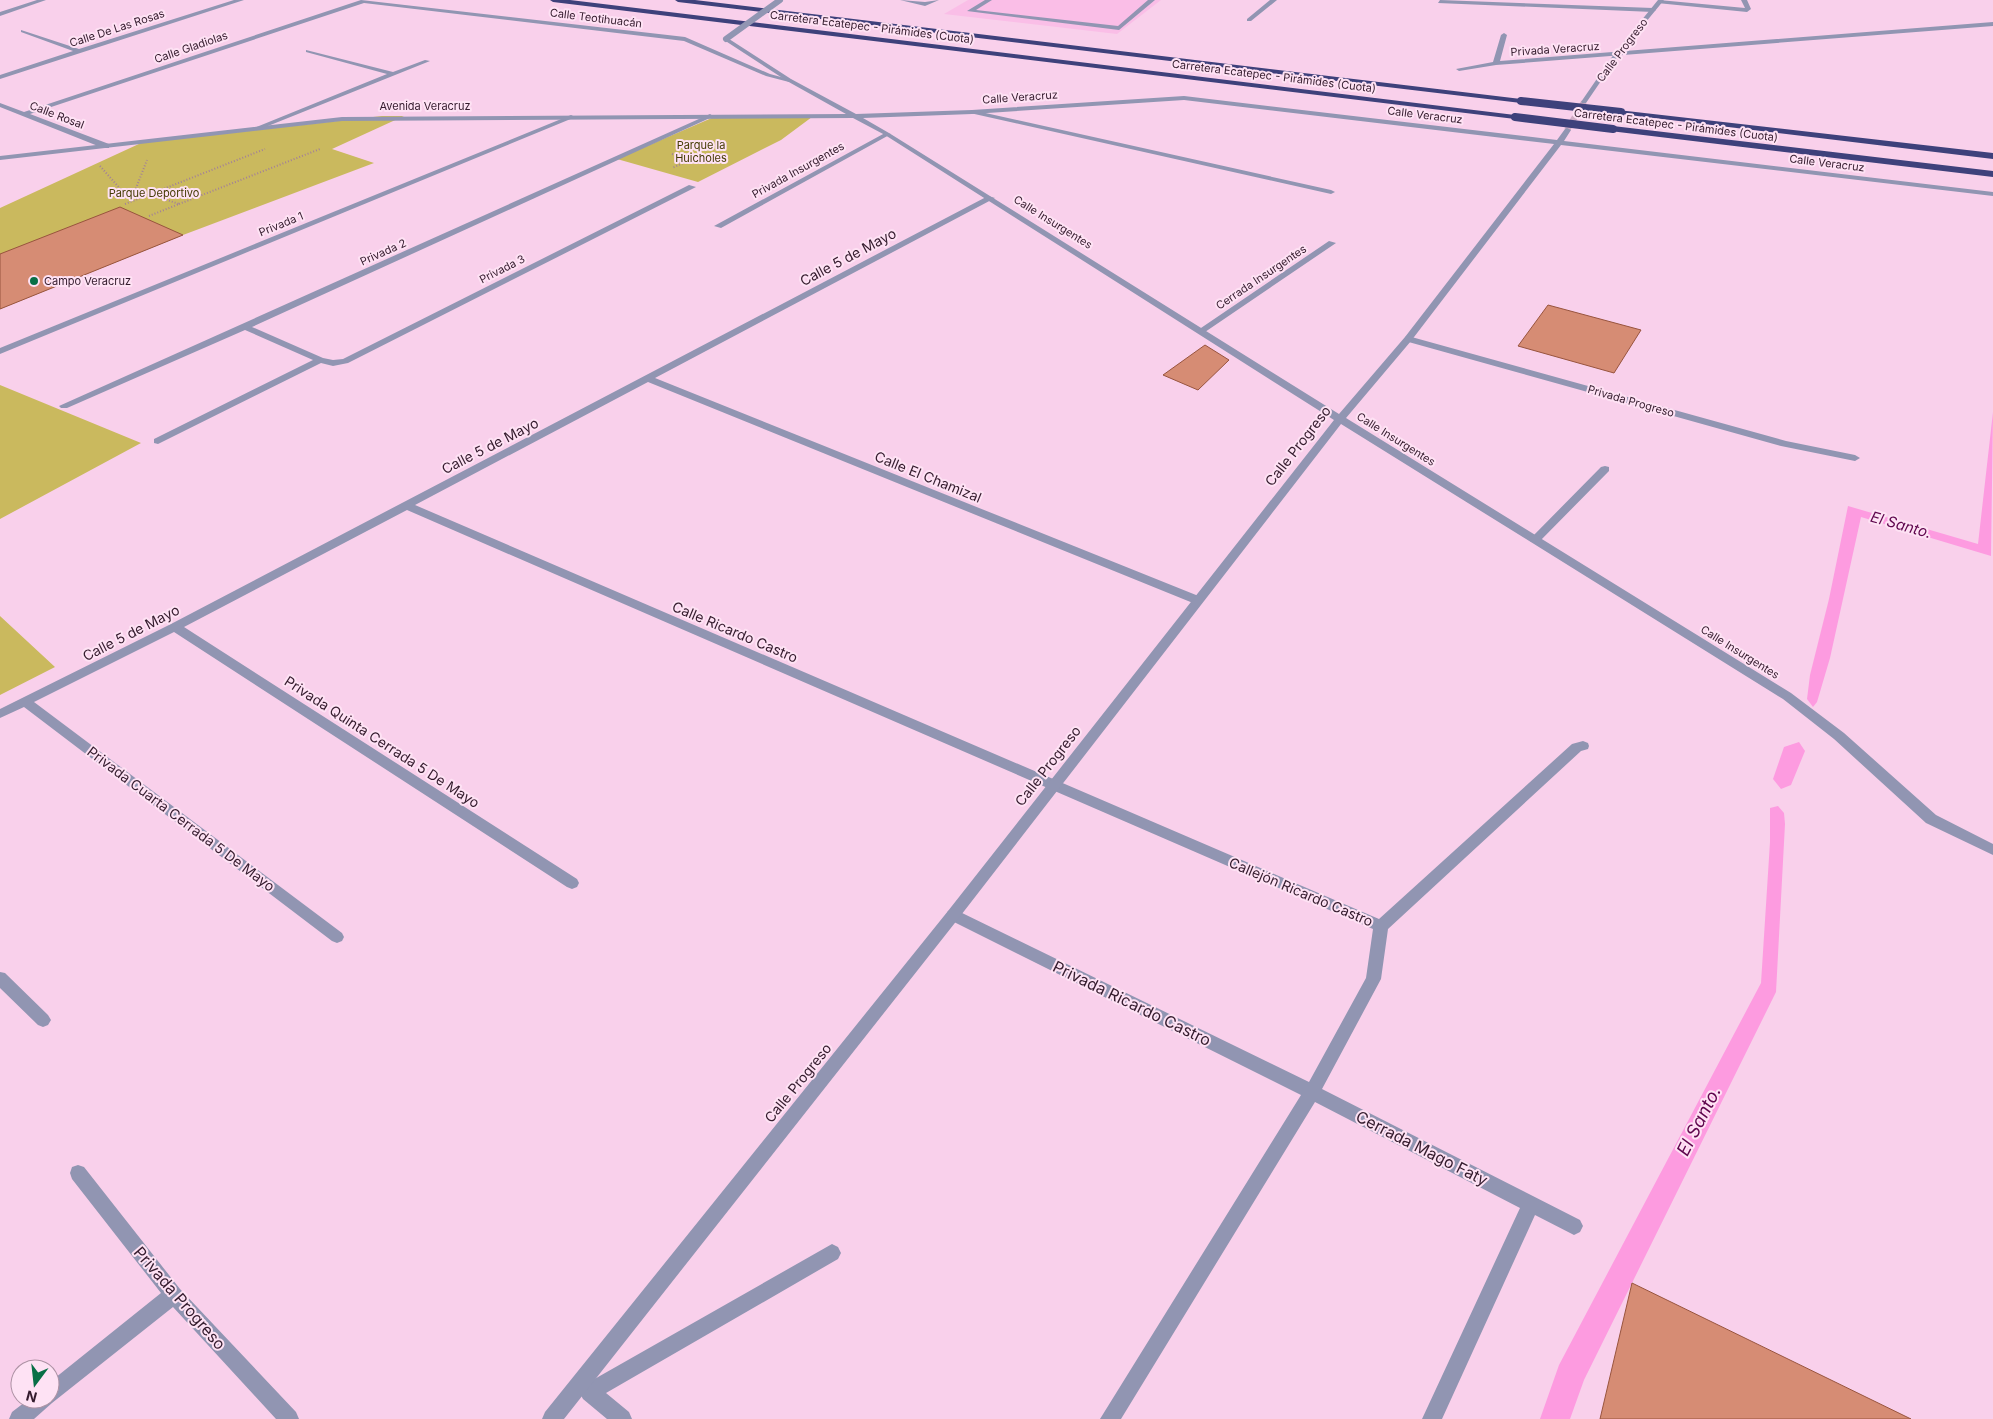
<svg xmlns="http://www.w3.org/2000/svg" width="1993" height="1419" font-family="Inter,sans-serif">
	<rect width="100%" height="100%" fill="#f9d0eb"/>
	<path fill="#fabee7" d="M 968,0 L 1161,0 L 1117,34 L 944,14 Z"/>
	<path fill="#cab95e" d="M 382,116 L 404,116 L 332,149 L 374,163 L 183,235 L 0,309 L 0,208 L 141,143 Z
		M 714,117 L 812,117 L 781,140 L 698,182 L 617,159 Z
		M 0,385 L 141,443 L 0,519 Z
		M 0,616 L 55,667 L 0,695 Z"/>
	<path fill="#fd9be0" d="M 1993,412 L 1991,556 L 1861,517 L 1830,658 L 1817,702 L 1813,707 L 1807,699 L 1810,675 L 1829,599 L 1848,506 L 1978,544 Z
		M 1799,742 L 1805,751 L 1791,785 L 1781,789 L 1773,779 L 1784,747 Z
		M 1778,806 L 1784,813 L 1785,824 L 1776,992 L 1584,1380 L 1570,1419 L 1540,1419 L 1559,1365 L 1761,983 L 1770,842 L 1770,808 Z"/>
	<path fill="#d68c74" stroke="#98543e" d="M 120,207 L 183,235 L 0,309 L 0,254 Z
		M 1548,305 L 1641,330 L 1614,373 L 1518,346 Z
		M 1205,345 L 1229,360 L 1198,390 L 1163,375 Z
		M 1632,1283 L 1911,1419 L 1600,1419 Z"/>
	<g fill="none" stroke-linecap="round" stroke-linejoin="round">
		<path stroke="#d2acc5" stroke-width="6" stroke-dasharray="6 3" stroke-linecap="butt" d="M 1567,130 L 1584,102"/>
		<path stroke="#a38198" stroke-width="2" stroke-dasharray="1 2" stroke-linecap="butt" d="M 672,154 L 690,160 L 672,168
			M 100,166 L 131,201 L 147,160
			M 149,194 L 179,204 L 149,216
			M 125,204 L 265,149
			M 179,204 L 320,149"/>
		<path fill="#9195b2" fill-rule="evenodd" d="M 900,0 L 925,2 L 939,0 L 925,6 Z
			M 985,0 L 992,0 L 976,10 L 1118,26 L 1148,0 L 1155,0 L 1119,30 L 967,11 Z
			M 1659,0 L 1745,8 L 1741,0 L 1747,0 L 1751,9 L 1747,12 L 1657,3 Z"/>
		<path fill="#9195b2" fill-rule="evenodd" d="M 37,0 L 46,0 L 0,16 L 0,12 Z
			M 234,0 L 244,0 L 0,79 L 0,75 L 73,51 L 21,32 L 21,30 L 79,49 Z
			M 361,0 L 685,37 L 770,74 L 792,80 L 789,82 L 766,76 L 684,41 L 364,3 L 30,114 L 109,144 L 109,148 L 103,148 L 0,107 L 0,103 L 24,112 Z
			M 1270,0 L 1277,0 L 1251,21 L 1247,21 L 1247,19 Z
			M 1440,0 L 1653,8 L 1656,10 L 1653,12 L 1438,3 Z
			M 1993,22 L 1993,26 L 1496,65 L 1459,71 L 1456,69 L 1493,62 L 1501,35 L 1504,33 L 1507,35 L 1500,61 Z
			M 306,50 L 393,72 L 425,60 L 430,61 L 258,130 L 254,130 L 254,128 L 387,74 L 306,52 Z
			M 972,110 L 1331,190 L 1335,192 L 1331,194 L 970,113 L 969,112 Z
			M 710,114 L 713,116 L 712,117 L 252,327 L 323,358 L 333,360 L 343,359 L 689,185 L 696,187 L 348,363 L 333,366 L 321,363 L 158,444 L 154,443 L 154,439 L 313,360 L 245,330 L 67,408 L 61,408 L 59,406 Z
			M 571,115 L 573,116 L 573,118 L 0,354 L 0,348 Z
			M 885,133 L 891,134 L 721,228 L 714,226 Z
			M 988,196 L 995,198 L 655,378 L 1201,597 L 1203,600 L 1201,603 L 1193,603 L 648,382 L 415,505 L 1379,919 L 1572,744 L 1583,741 L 1588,743 L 1589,746 L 1588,749 L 1581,751 L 1388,929 L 1381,979 L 1322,1089 L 1580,1220 L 1583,1226 L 1580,1232 L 1574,1235 L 1535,1215 L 1442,1419 L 1422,1419 L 1520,1208 L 1315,1102 L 1121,1419 L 1100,1419 L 1301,1095 L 948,919 L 946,915 L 948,911 L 953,909 L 958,911 L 1309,1082 L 1366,978 L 1373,929 L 407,510 L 184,627 L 577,879 L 579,883 L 577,887 L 572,889 L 567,887 L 174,632 L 34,702 L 342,933 L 344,937 L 342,941 L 337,943 L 332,941 L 24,707 L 0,718 L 0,709 L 171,624 Z
			M 1329,241 L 1336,243 L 1205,332 L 1202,333 L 1198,330 Z
			M 1408,336 L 1786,441 L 1855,455 L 1860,458 L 1855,461 L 1781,446 L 1405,341 L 1405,337 Z
			M 1605,466 L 1609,467 L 1609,471 L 1539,542 L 1531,542 L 1530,540 L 1531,538 L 1601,467 Z
			M 0,972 L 5,973 L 48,1015 L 51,1020 L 48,1025 L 43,1027 L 38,1025 L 0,988 Z
			M 78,1165 L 84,1167 L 180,1289 L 296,1412 L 299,1419 L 276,1419 L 173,1307 L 52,1403 L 34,1419 L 9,1419 L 12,1412 L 29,1399 L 50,1399 L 50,1382 L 161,1293 L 72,1179 L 70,1173 L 72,1167 Z
			M 832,1244 L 838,1247 L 841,1253 L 838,1259 L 606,1393 L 629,1412 L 632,1419 L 607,1419 L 583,1399 L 577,1388 L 579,1381 L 586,1379 L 591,1381 Z"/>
		<path fill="#9195b2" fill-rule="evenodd" d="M 1658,0 L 1664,0 L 1618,56 L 1586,103 L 1582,103 L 1581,102 L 1614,54 Z
			M 726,37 L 791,79 L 856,114 L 972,110 L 1184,96 L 1557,140 L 1565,129 L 1567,128 L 1571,130 L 1564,141 L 1993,192 L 1993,196 L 1561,145 L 1411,341 L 1346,418 L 1791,693 L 1844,733 L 1936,815 L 1993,844 L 1993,855 L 1926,823 L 1834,739 L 1783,699 L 1341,424 L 958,919 L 564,1419 L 542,1419 L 545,1412 L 948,911 L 1334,420 L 885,135 L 853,118 L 342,121 L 0,160 L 0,156 L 342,117 L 846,114 L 787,81 L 724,40 ZM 1184,100 L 1554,144 L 1405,337 L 1339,414 L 889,133 L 863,118 L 972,114 Z"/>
		<path fill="#3e417b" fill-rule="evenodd" d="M 550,0 L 570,0 L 1515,115 L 1519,117 L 1515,119 L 553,2 Z
			M 675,0 L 695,0 L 1521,99 L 1525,101 L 1521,103 L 678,2 Z
			M 1618,110 L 1993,153 L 1993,159 L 1621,114 L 1617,112 Z
			M 1613,126 L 1993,171 L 1993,177 L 1610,131 L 1609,129 Z"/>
		<path stroke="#9195b2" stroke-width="6" d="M 726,39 L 780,0"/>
		<path stroke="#3e417b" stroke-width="8" d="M 1521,101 L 1621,112
			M 1515,117 L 1613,129"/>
	</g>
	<circle fill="#086f46" stroke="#fee2f4" stroke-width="2" cx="34" cy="281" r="5"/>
	<g text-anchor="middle" stroke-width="4" stroke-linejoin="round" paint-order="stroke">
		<g font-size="11" fill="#341b2d" stroke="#fee2f4">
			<text transform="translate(596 18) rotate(7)" y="4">Calle Teotihuacán</text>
			<text transform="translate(872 27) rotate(7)" y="4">Carretera Ecatepec - Pirámides (Cuota)</text>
			<text transform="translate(117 28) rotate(-18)" y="4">Calle De Las Rosas</text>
			<text transform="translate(191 47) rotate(-19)" y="4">Calle Gladiolas</text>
			<text transform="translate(1555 49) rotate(-4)" y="4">Privada Veracruz</text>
			<text transform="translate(1622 50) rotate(-53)" y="4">Calle Progreso</text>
			<text transform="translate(1274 76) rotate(7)" y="4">Carretera Ecatepec - Pirámides (Cuota)</text>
			<text transform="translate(1020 97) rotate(-4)" y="4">Calle Veracruz</text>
			<text x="425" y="110">Avenida Veracruz</text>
			<text transform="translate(57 115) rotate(21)" y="4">Calle Rosal</text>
			<text transform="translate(1425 115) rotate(7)" y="4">Calle Veracruz</text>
			<text transform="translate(1676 125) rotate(7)" y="4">Carretera Ecatepec - Pirámides (Cuota)</text>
			<text transform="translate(1827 163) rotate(7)" y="4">Calle Veracruz</text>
			<text transform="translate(798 170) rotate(-29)" y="4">Privada Insurgentes</text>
			<text transform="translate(1053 222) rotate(32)" y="4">Calle Insurgentes</text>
			<text transform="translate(281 224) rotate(-22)" y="4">Privada 1</text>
			<text transform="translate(383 252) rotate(-24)" y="4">Privada 2</text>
			<text transform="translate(502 269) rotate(-27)" y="4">Privada 3</text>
			<text transform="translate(1261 277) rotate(-34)" y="4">Cerrada Insurgentes</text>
			<text transform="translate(1631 401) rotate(16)" y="4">Privada Progreso</text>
			<text transform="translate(1396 439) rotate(32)" y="4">Calle Insurgentes</text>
			<text transform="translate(1740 652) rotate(32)" y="4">Calle Insurgentes</text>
		</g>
		<g font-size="11" fill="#443b04" stroke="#fee2f4">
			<text x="701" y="149">Parque la<tspan x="701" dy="13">Huicholes</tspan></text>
			<text x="154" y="197">Parque Deportivo</text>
		</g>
		<g font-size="11" fill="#341b2d" stroke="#fee2f4" text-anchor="start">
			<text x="44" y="285">Campo Veracruz</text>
		</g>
		<g font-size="14" fill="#341b2d" stroke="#fee2f4">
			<text transform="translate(848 257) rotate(-28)" y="5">Calle 5 de Mayo</text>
			<text transform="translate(490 446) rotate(-27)" y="5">Calle 5 de Mayo</text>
			<text transform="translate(1298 446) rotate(-52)" y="5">Calle Progreso</text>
			<text transform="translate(928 477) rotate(22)" y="5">Calle El Chamizal</text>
			<text transform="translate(735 632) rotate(23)" y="5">Calle Ricardo Castro</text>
			<text transform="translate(131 633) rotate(-27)" y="5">Calle 5 de Mayo</text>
			<text transform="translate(382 742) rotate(33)" y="5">Privada Quinta Cerrada 5 De Mayo</text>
			<text transform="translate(1048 766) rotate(-52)" y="5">Calle Progreso</text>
			<text transform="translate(181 819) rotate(37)" y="5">Privada Cuarta Cerrada 5 De Mayo</text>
			<text transform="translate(1301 892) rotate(23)" y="5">Callejón Ricardo Castro</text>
			<text transform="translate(798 1083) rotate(-51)" y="5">Calle Progreso</text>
		</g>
		<g font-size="15" font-style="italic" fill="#5f064d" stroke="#fee2f4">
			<text transform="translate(1901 525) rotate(16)" y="5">El Santo.</text>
		</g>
		<g font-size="16" fill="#341b2d" stroke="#fee2f4">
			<text transform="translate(1132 1003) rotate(26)" y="6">Privada Ricardo Castro</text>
			<text transform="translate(1422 1148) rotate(27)" y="6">Cerrada Mago Faty</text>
			<text transform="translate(180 1298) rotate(49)" y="6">Privada Progreso</text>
		</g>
		<g font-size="18" font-style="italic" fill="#5f064d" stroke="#fee2f4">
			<text transform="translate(1699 1121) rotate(-63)" y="6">El Santo.</text>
		</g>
	</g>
	<g transform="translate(35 1384) rotate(195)"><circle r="24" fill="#fee2f4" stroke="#ad92a4"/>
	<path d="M0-4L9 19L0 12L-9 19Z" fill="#086f46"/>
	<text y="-8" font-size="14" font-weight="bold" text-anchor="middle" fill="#341b2d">N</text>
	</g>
</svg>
